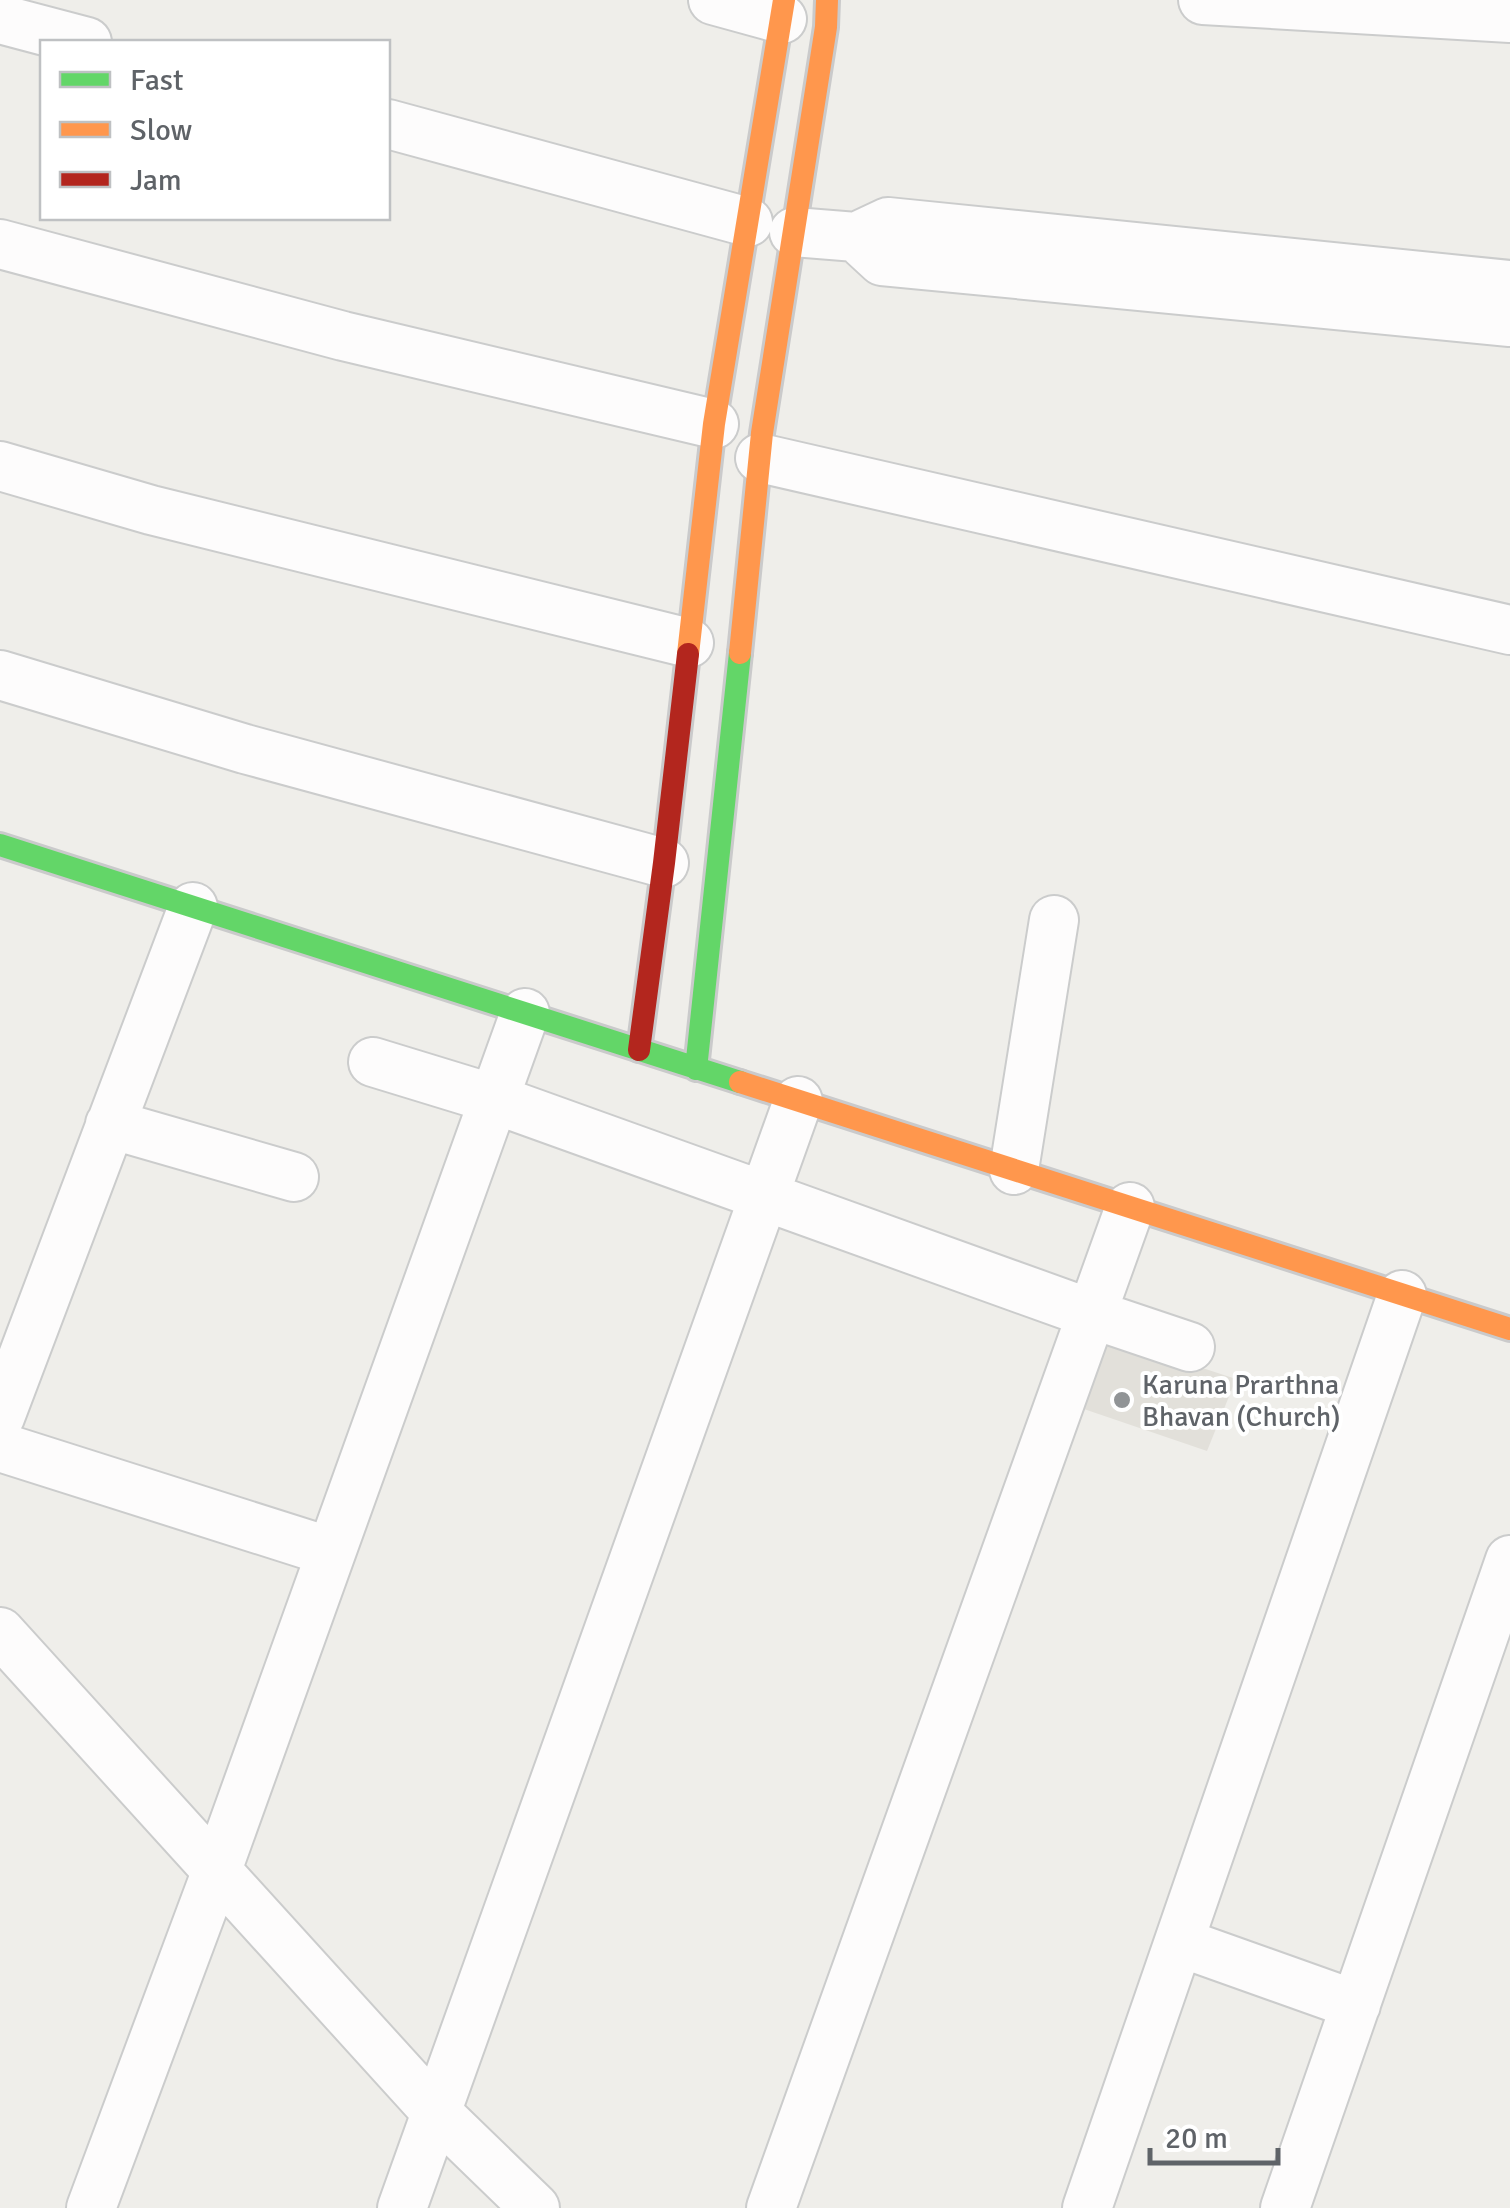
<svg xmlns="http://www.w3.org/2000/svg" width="1510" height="2208" font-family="Signika,sans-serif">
	<rect width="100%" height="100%" fill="#efeeea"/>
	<path fill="#e2e0da" d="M 1105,1336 L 1236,1379 L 1207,1451 L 1078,1407 Z"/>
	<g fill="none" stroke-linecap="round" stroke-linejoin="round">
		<g stroke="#cbcccc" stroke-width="52">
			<path id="street" d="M 713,0 L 782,19
				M 1203,0 L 1510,18
				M 0,19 L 87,42
				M 388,124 L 748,222
				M 794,232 L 856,237 L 888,222 L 1510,285
				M 856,237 L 882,261 L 1510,322
				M 0,244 L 343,336 L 714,424
				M 760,458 L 1510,630
				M 0,466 L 151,510 L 689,643
				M 0,675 L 245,749 L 664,863
				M 373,1062 L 494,1099 L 1092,1314 L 1190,1347
				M 110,1124 L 294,1177
				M 1014,1170 L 1054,920
				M 0,1417 L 193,907
				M 0,1447 L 331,1552
				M 0,1632 L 436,2112 L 535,2208
				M 1179,1942 L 1356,2005
				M 91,2208 L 217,1870 L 525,1013
				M 402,2208 L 798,1101
				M 771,2208 L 1130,1207
				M 1087,2208 L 1402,1295
				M 1285,2208 L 1510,1560"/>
		</g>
		<g stroke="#cacacb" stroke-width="28">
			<path id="fast" d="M 0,845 L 740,1082
				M 696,1069 L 740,653"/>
		</g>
		<g stroke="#cacacb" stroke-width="28">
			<path id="slow" d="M 740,653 L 762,433 L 826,27 L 827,0
				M 688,654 L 714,424 L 784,0
				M 740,1082 L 1510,1329"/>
		</g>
		<g stroke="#cacacb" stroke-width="28">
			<path id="jam" d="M 639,1050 L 664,863 L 688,654"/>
		</g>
		<use href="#street" stroke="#fdfcfc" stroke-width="48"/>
		<use href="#fast" stroke="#63d668" stroke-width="22"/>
		<use href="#slow" stroke="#ff974d" stroke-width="22"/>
		<use href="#jam" stroke="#b3261e" stroke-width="22"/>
	</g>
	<circle fill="#919496" stroke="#fff" stroke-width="4" cx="1122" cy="1400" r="10"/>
	<g text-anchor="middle" stroke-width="8" stroke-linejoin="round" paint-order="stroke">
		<g font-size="28" fill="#5f6368" stroke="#fff" text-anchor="start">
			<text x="1142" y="1394">Karuna Prarthna<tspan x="1142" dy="32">Bhavan (Church)</tspan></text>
		</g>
	</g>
	<rect x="40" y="40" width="350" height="180" fill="#ffffff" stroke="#bfc1c3" stroke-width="2.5"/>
	<rect x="60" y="72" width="50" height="15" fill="#63d668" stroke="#bfc1c3" stroke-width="2.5"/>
	<text x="130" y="90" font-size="30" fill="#5f6368">Fast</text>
	<rect x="60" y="122" width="50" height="15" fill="#ff974d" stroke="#bfc1c3" stroke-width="2.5"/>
	<text x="130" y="140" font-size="30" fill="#5f6368">Slow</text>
	<rect x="60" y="172" width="50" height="15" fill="#b3261e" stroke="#bfc1c3" stroke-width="2.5"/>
	<text x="130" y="190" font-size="30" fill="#5f6368">Jam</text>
	<path d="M1150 2148v15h128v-15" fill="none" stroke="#5f6368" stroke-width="5"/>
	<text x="1165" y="2148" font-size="30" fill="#5f6368" stroke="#ffffff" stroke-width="8" paint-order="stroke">20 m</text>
</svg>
